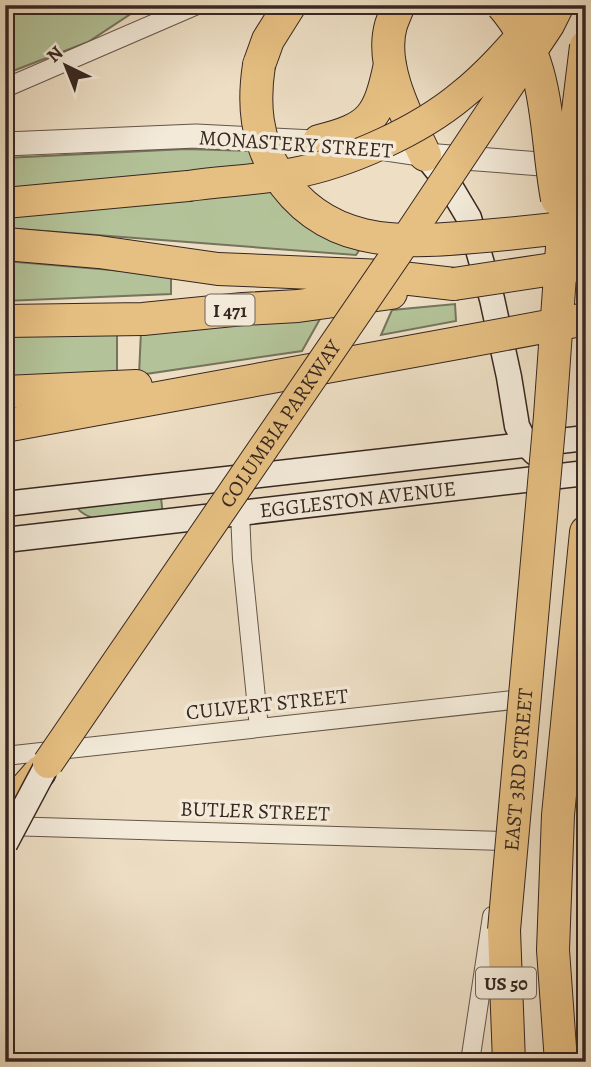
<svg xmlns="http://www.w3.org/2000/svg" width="591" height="1067" font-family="Alegreya,serif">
	<rect width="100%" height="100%" fill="#eddec4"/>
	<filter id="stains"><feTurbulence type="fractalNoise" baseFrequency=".00286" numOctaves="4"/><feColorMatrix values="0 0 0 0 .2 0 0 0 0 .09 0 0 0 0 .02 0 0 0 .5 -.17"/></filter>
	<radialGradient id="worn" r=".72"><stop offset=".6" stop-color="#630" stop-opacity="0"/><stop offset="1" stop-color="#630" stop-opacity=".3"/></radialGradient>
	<path fill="#b3c298" stroke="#75745c" stroke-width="2" d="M 5,5 L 129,5 L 132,13 L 88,42 L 5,74 Z
		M 186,149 L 253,151 L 263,164 L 5,193 L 5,158 Z
		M 275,191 L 360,249 L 356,255 L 5,228 L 5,214 Z
		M 5,261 L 171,275 L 171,294 L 5,301 Z
		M 455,304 L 456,321 L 381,335 L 392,310 Z
		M 320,319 L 302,351 L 139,375 L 141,331 Z
		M 5,333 L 117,333 L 117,378 L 5,385 Z
		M 161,498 L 163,515 C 139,517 91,530 76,506 Z"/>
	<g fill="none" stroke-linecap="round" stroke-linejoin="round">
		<g stroke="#64554a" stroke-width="20">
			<path id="minor" d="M 5,88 L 197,5
				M 240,512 L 242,559 L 259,728
				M 5,756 L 531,698
				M 6,826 L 503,841
				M 470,1062 L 492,916"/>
		</g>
		<g stroke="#64554a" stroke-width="25">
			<path id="tertiary" d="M 5,144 L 196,136 L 334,143
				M 372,147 L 425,155 L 567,166"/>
		</g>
		<g stroke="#372721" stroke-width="27">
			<g id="secondary">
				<path d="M 425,155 L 450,186 L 469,218 L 492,299 L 509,377 L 517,426 L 526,444 L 535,453"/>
				<path d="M 5,504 L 586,438"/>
				<path id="s1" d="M 5,540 L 586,473"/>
			</g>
		</g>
		<g stroke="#372721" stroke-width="32">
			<path id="trunk" d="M 5,203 L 188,186"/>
		</g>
		<g stroke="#372721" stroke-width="34">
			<path id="motorway" d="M 399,5 C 396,12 393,19 391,25 C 379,66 408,119 425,155
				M 259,65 L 268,40 L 290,5
				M 319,141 C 372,128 379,116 390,64
				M 5,244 L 99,252 L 218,269 L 384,276 L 454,284
				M 5,321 L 143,319 L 243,309 L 298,306 L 391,293
				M 5,392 L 136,386
				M 5,426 L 463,342
				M 5,812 L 40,772
				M 504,930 L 509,1062
				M 561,1062 L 553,950 L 558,815 L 586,532"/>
		</g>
		<use href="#minor" stroke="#f3ead9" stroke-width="18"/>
		<use href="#tertiary" stroke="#f3ead9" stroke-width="23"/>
		<use href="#secondary" stroke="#f3ead9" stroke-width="24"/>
		<use href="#trunk" stroke="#e6bf82" stroke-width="30"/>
		<use href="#motorway" stroke="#e6bf82" stroke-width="32"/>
		<g stroke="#372721" stroke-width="27" stroke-linecap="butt">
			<path id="secondary-bridge" d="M 5,844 L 48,763"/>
		</g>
		<g stroke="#372721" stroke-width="32" stroke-linecap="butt">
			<g id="trunk-bridge">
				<path d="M 188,186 C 223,181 259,180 294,173 C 348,163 419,131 462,95 C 487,75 508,51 529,27"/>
				<path id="s2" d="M 48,763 L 397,253 L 549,25 L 559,5"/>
			</g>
		</g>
		<g stroke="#372721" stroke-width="34" stroke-linecap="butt">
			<g id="motorway-bridge">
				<path d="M 502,5 C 552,62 544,129 557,199"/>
				<path d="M 259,65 C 253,104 256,139 277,173 C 323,246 397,244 473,237 C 510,234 547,230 584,225"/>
				<path d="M 454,284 L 586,264"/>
				<path d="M 463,342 L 586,319"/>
				<path id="s3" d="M 504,930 L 550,416 L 563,233 L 586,46"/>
			</g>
		</g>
		<use href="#secondary-bridge" stroke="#f3ead9" stroke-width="24"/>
		<use href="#trunk-bridge" stroke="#e6bf82" stroke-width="30"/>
		<use href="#motorway-bridge" stroke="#e6bf82" stroke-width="32"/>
	</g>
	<g text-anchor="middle" stroke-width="7" stroke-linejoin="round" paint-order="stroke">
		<g fill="#f3ead9" stroke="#6f6258" stroke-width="2">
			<rect x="205.5" y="294.5" width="49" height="31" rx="5"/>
			<rect x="476" y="967.5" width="60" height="31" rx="5"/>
		</g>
		<g font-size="19" font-weight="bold" fill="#372721">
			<text x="230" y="317">I 471</text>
			<text x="506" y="990">US 50</text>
		</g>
		<g font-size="21" fill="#372721" stroke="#f3ead9">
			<text transform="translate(296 144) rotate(4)" y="7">MONASTERY STREET</text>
			<text dy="7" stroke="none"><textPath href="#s2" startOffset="411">COLUMBIA PARKWAY</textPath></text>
			<text dy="7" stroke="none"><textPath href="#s1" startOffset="355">EGGLESTON AVENUE</textPath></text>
			<text transform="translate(267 704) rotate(-6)" y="7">CULVERT STREET</text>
			<text dy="7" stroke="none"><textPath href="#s3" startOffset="161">EAST 3RD STREET</textPath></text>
			<text transform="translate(255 811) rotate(2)" y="7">BUTLER STREET</text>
		</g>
	</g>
	<rect width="591" height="1067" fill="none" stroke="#eddec4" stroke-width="28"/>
	<rect x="7" y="7" width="577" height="1053" fill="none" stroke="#372721" stroke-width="3.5"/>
	<rect x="14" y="14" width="563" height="1039" fill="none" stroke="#372721" stroke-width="2"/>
	<g transform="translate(66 66) rotate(317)" stroke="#f3ead9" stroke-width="5" paint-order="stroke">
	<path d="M0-5L12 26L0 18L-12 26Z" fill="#372721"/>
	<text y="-10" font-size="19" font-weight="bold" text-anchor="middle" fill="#372721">N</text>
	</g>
	<rect width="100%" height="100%" filter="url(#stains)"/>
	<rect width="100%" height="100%" fill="url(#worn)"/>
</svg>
